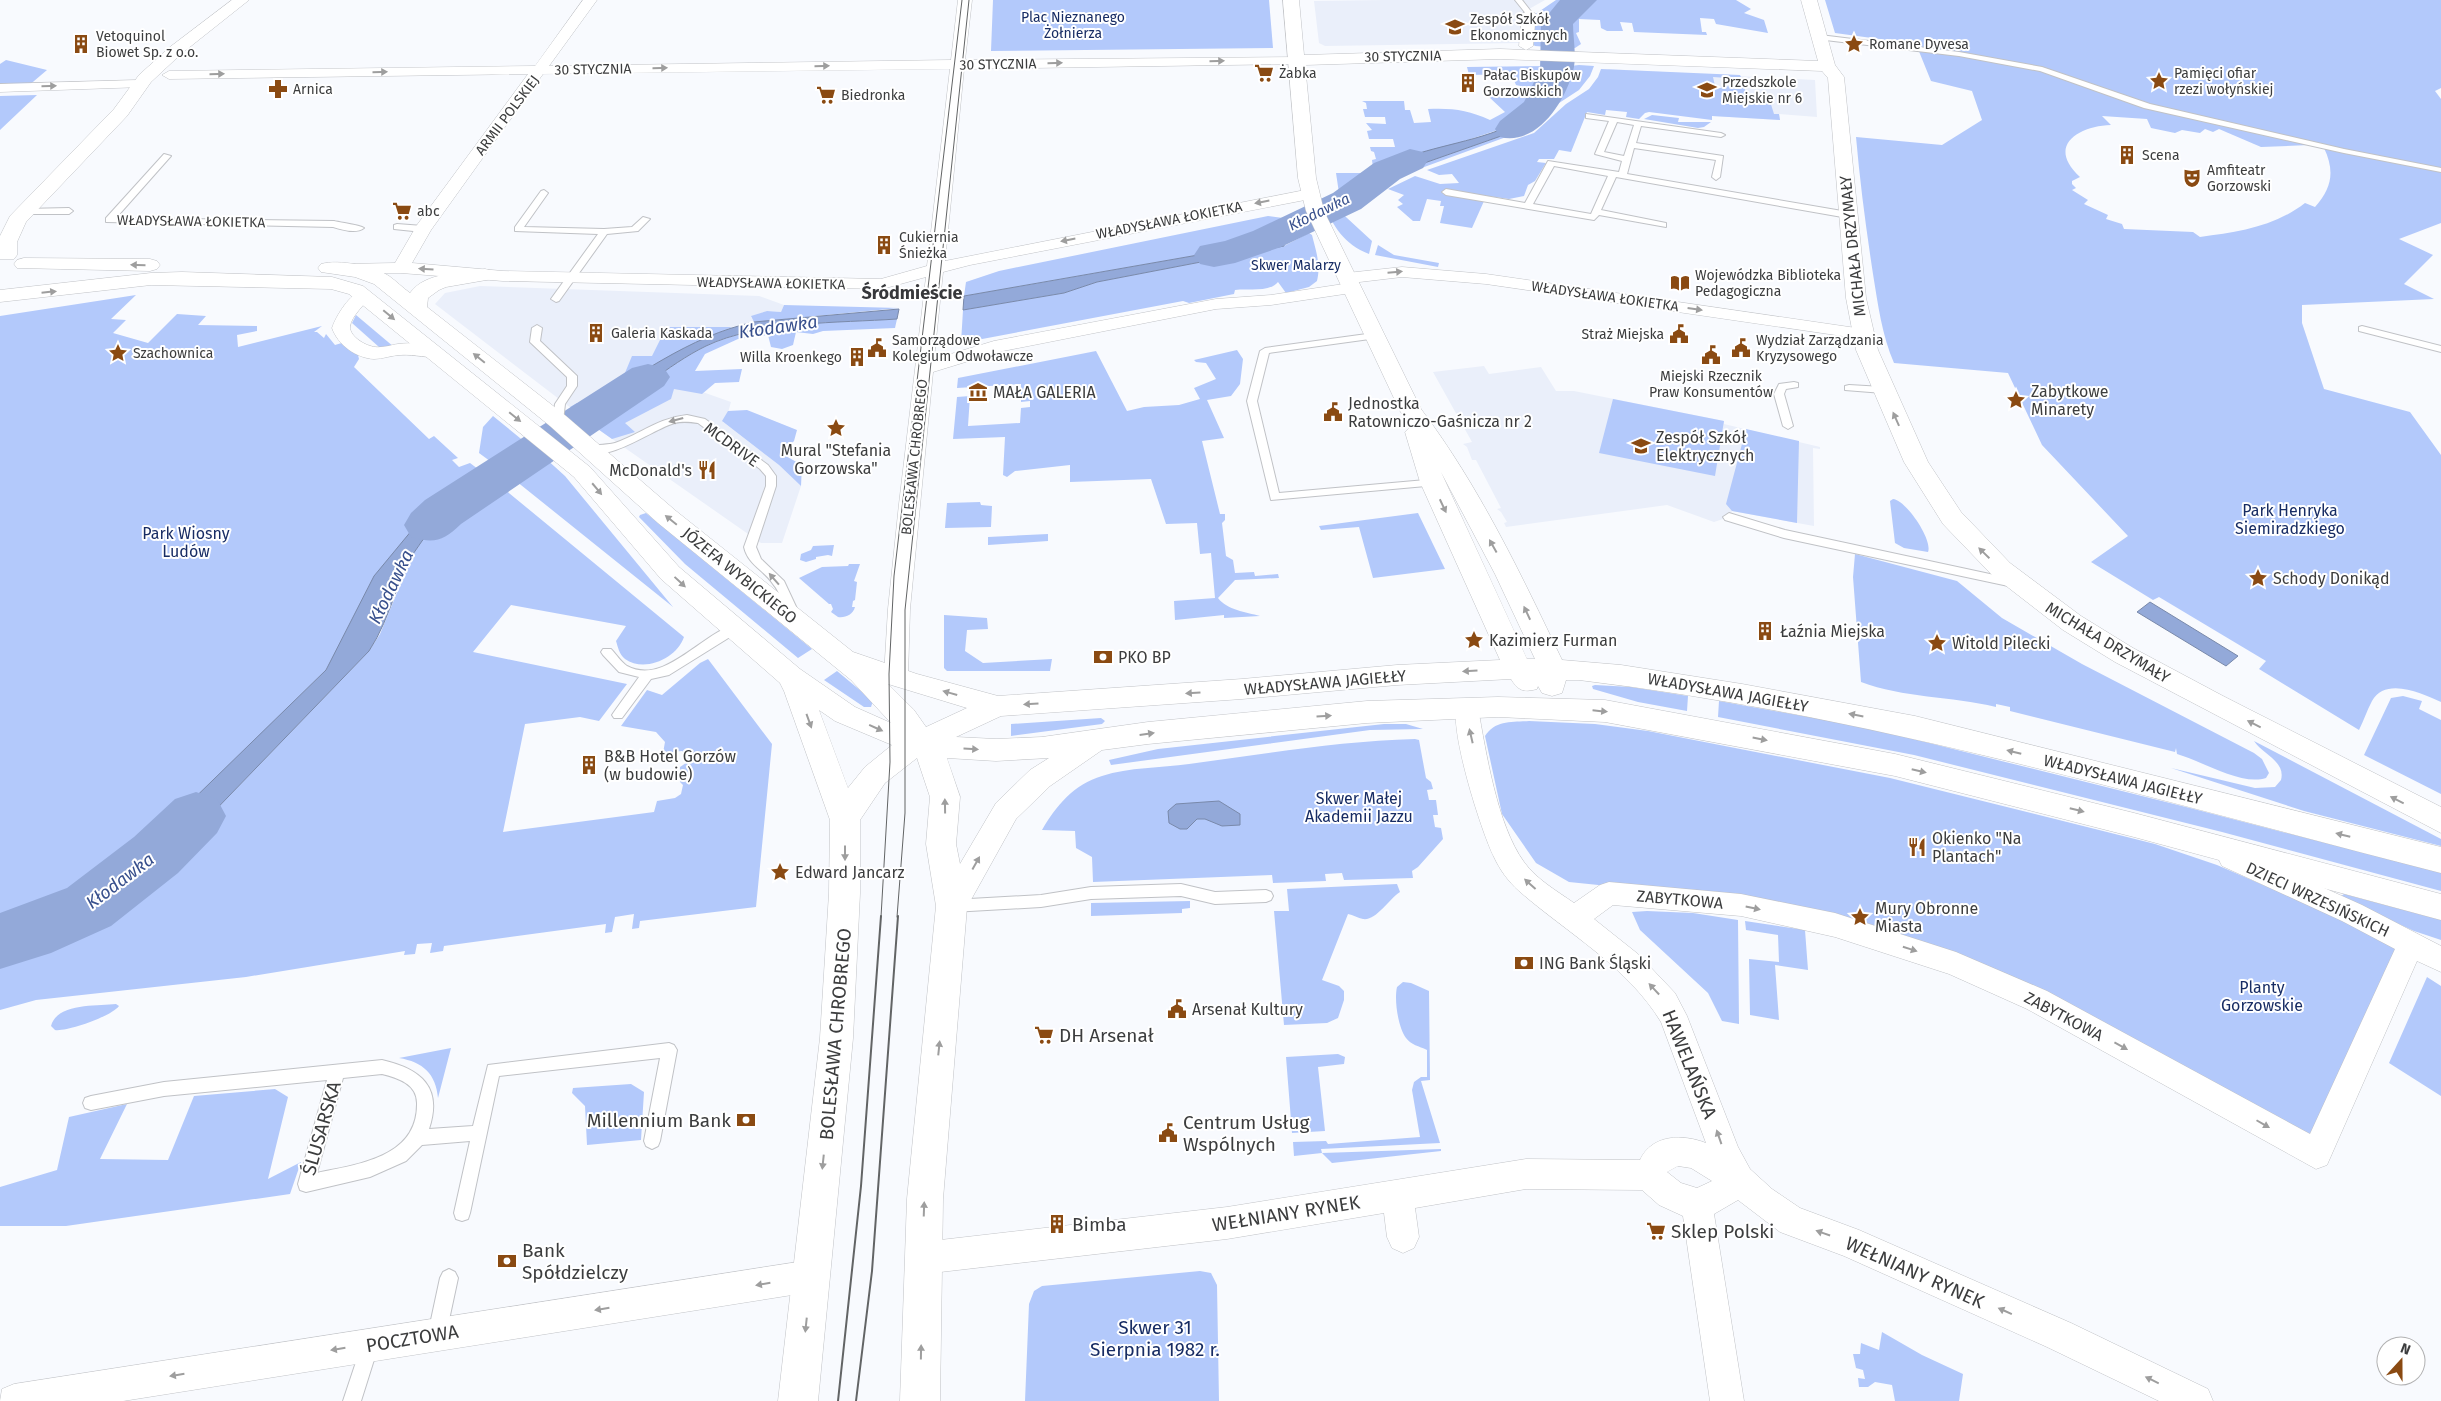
<svg xmlns="http://www.w3.org/2000/svg" width="2441" height="1401" font-family="'Fira Sans',sans-serif">
	<rect width="100%" height="100%" fill="#f8fafe"/>
	<path fill="#eaeffa" d="M 1384,0 L 1545,0 L 1529,9 L 1520,43 L 1325,46 L 1319,43 L 1314,1 Z
		M 1607,69 L 1815,80 L 1817,117 L 1779,114 L 1780,120 L 1712,116 Z
		M 480,286 L 759,296 L 784,305 L 781,312 L 767,311 L 751,317 L 754,322 L 732,327 L 684,348 L 576,412 L 435,304 L 445,293 Z
		M 1484,366 L 1489,374 L 1541,367 L 1556,391 L 1574,391 L 1724,421 L 1724,424 L 1820,447 L 1820,449 L 1813,448 L 1814,526 L 1732,511 L 1729,517 L 1714,522 L 1667,505 L 1506,527 L 1504,523 L 1507,522 L 1501,512 L 1497,509 L 1501,508 L 1476,460 L 1472,460 L 1467,447 L 1463,444 L 1472,442 L 1433,372 Z
		M 660,377 L 731,402 L 727,416 L 723,422 L 779,465 L 801,486 L 782,543 L 761,543 L 595,427 Z"/>
	<path fill="#b3c9fb" fill-rule="evenodd" d="M 993,0 L 1269,0 L 1273,48 L 991,51 Z
		M 1556,0 L 1571,0 L 1558,8 L 1545,32 L 1549,47 L 1535,46 L 1531,43 L 1534,15 Z
		M 1596,0 L 1736,0 L 1751,9 L 1744,13 L 1764,20 L 1768,33 L 1716,24 L 1714,19 L 1700,18 L 1702,32 L 1706,32 L 1707,35 L 1634,32 L 1632,23 L 1620,22 L 1623,31 L 1607,31 L 1601,28 L 1600,20 L 1579,19 L 1579,32 L 1576,33 L 1581,44 L 1575,48 L 1565,47 L 1563,21 L 1578,5 Z
		M 1825,0 L 2441,0 L 2441,88 L 2435,91 L 2441,99 L 2441,223 L 2399,239 L 2433,255 L 2404,284 L 2434,299 L 2302,305 L 2302,323 L 2324,389 L 2410,412 L 2441,455 L 2441,702 C 2423,694 2386,676 2372,701 C 2367,710 2364,720 2359,730 L 2259,669 L 2266,661 L 2159,597 L 2153,600 L 2091,562 L 2128,536 L 2042,445 L 2008,373 L 1894,363 C 1882,335 1878,305 1873,274 C 1866,228 1860,183 1856,137 L 1942,145 L 1982,120 L 1972,91 L 1931,81 L 1916,44 L 1835,33 ZM 2102,116 L 2147,119 L 2151,128 L 2175,133 L 2182,130 L 2200,133 L 2205,129 L 2213,132 L 2219,129 L 2261,147 L 2309,145 L 2324,148 C 2335,171 2332,188 2315,207 L 2305,203 C 2274,227 2238,232 2200,237 L 2193,232 L 2124,229 L 2122,224 L 2106,219 L 2108,215 L 2084,204 L 2088,200 L 2072,190 L 2076,188 L 2072,184 L 2072,181 L 2080,177 C 2046,146 2078,126 2111,125 Z
		M 6,60 L 47,70 L 27,87 L 0,89 L 0,64 Z
		M 1579,65 L 1594,66 L 1590,76 L 1579,90 L 1556,105 L 1531,128 L 1397,177 L 1376,190 L 1351,211 L 1348,206 L 1396,173 L 1521,129 L 1542,112 L 1551,100 L 1561,87 L 1570,66 Z
		M 1553,66 L 1546,85 L 1526,114 L 1504,128 L 1383,168 L 1339,193 L 1336,173 L 1362,173 L 1373,168 L 1372,160 L 1376,159 L 1374,152 L 1371,151 L 1370,147 L 1395,147 L 1393,139 L 1369,139 L 1367,131 L 1372,130 L 1366,123 L 1386,124 L 1385,117 L 1365,117 L 1363,109 L 1367,109 L 1366,103 L 1362,101 L 1404,101 L 1405,110 L 1410,110 L 1414,123 L 1431,122 L 1428,109 C 1453,108 1468,110 1490,120 L 1505,112 L 1489,97 L 1492,95 L 1524,95 L 1528,93 L 1525,87 L 1516,85 L 1513,78 L 1515,74 L 1469,75 L 1467,67 Z
		M 1601,69 L 1740,75 L 1742,79 L 1713,77 L 1715,86 L 1744,87 L 1747,96 L 1769,98 L 1774,114 L 1779,114 L 1780,120 L 1712,116 L 1712,120 L 1649,112 L 1645,113 L 1639,119 L 1626,117 L 1627,112 L 1606,110 L 1605,115 L 1587,112 L 1571,152 L 1559,150 L 1554,159 L 1539,159 L 1537,162 L 1546,163 L 1535,181 L 1528,185 L 1524,196 L 1509,199 L 1445,190 L 1443,194 L 1484,201 L 1472,228 L 1440,223 L 1444,206 L 1440,206 L 1441,201 L 1427,199 L 1420,221 L 1413,221 L 1397,207 L 1403,204 L 1398,200 L 1404,195 L 1388,189 L 1415,176 L 1440,184 L 1459,183 L 1452,174 L 1439,175 L 1427,170 L 1534,133 L 1566,104 L 1589,89 L 1598,77 Z
		M 37,95 L 0,130 L 0,96 Z
		M 1652,115 L 1679,118 L 1678,122 L 1711,122 L 1704,127 L 1698,128 L 1644,119 Z
		M 1324,203 L 1334,206 L 1372,241 L 1369,254 C 1344,244 1333,227 1324,203 Z
		M 1268,216 L 1283,218 L 1287,224 L 1242,242 L 1198,255 L 964,296 L 966,282 L 999,271 Z
		M 1309,233 L 1312,235 C 1316,251 1321,265 1317,281 L 1309,287 L 1286,293 L 1278,282 C 1269,293 1248,288 1235,290 L 1234,294 L 1189,303 L 1183,301 L 961,343 L 963,310 L 1064,293 L 1097,282 L 1284,246 Z
		M 1378,245 L 1394,255 L 1439,263 L 1438,267 L 1375,255 Z
		M 136,295 L 111,319 L 126,320 L 113,333 L 148,343 L 177,314 L 206,316 L 198,325 L 257,326 L 257,331 L 237,335 L 238,347 L 322,326 L 314,332 L 317,332 L 324,338 L 326,334 L 335,345 L 345,342 L 357,351 L 359,359 L 354,367 L 429,439 L 434,436 L 458,458 L 452,460 L 459,467 L 470,463 L 486,475 L 475,481 L 451,514 L 498,484 L 684,637 C 677,658 645,673 625,659 C 619,654 618,647 616,641 L 626,626 L 511,605 L 473,652 L 627,684 L 599,721 L 580,717 L 525,724 L 503,832 L 654,812 L 657,801 L 675,798 L 681,794 L 683,785 L 680,782 L 680,767 L 686,763 L 686,754 L 682,751 L 663,753 L 665,742 L 656,732 L 621,726 L 647,690 L 662,695 L 700,663 L 708,659 L 772,744 L 756,907 L 640,921 L 639,928 L 632,929 L 634,914 L 615,917 L 612,932 L 605,933 L 606,924 L 444,946 L 443,951 L 430,953 L 432,943 L 417,944 L 415,954 L 404,955 L 405,951 L 246,977 L 36,1000 L 0,1010 L 0,316 ZM 408,566 L 380,634 L 369,651 L 200,826 L 139,879 L 275,720 L 326,670 L 334,656 Z
		M 784,305 L 899,308 L 754,322 L 751,316 L 767,311 L 781,312 Z
		M 356,315 L 394,347 L 379,347 L 352,323 Z
		M 897,319 L 895,328 L 823,331 L 813,334 L 796,332 L 793,345 L 782,349 L 771,347 L 768,335 L 738,339 L 705,354 L 695,371 L 742,369 L 739,382 L 715,383 L 702,394 L 674,389 L 671,399 L 625,423 L 635,432 L 612,439 L 595,427 C 625,401 671,363 706,346 C 759,321 839,323 897,319 Z
		M 663,327 L 732,327 L 684,348 L 577,413 L 570,407 L 577,403 L 582,406 L 622,380 L 632,356 L 652,356 L 664,332 L 662,330 Z
		M 1237,350 L 1243,359 L 1240,384 L 1231,396 L 1207,400 L 1224,438 L 1202,441 L 1220,514 L 1225,514 L 1225,520 L 1222,523 L 1226,556 L 1233,560 L 1235,573 L 1254,572 L 1255,576 L 1278,574 L 1279,578 L 1235,580 L 1218,598 C 1227,610 1246,612 1260,616 L 1224,618 L 1224,615 L 1175,620 L 1174,601 L 1215,598 L 1211,553 L 1200,554 L 1197,523 L 1166,524 L 1151,479 L 1070,482 L 1070,465 L 1015,471 L 1007,477 L 1003,475 L 1005,437 L 953,439 L 957,397 L 970,396 L 968,426 L 1020,423 L 1021,408 L 1030,407 L 1030,401 L 1021,402 L 1021,384 L 957,388 L 958,378 L 1096,351 L 1127,411 L 1144,407 L 1179,405 L 1200,399 L 1194,388 L 1216,379 L 1206,363 L 1196,362 L 1194,360 Z
		M 1613,399 L 1724,421 L 1715,476 L 1599,453 Z
		M 747,410 L 797,430 L 794,441 L 782,454 L 802,465 L 801,486 L 779,465 L 722,421 L 728,411 Z
		M 493,416 L 531,447 L 498,467 L 479,453 L 483,427 Z
		M 1746,429 L 1799,441 L 1797,523 L 1732,511 L 1726,504 Z
		M 544,457 L 565,476 L 673,607 L 511,477 Z
		M 1893,499 C 1906,500 1933,540 1928,552 L 1904,548 L 1895,543 L 1890,501 Z
		M 980,502 L 981,505 L 992,506 L 991,527 L 945,528 L 947,503 Z
		M 646,513 L 812,649 L 798,658 L 685,564 L 639,517 L 640,515 Z
		M 1418,513 L 1445,569 L 1373,578 L 1359,527 L 1321,530 L 1319,526 Z
		M 1048,534 L 1048,541 L 988,545 L 988,537 Z
		M 834,545 L 832,556 L 828,555 L 816,557 L 816,559 L 806,562 L 800,560 L 801,554 L 811,550 L 813,546 Z
		M 1855,554 L 1957,581 L 2002,618 L 2082,664 L 2254,753 L 2262,759 L 2269,773 L 2266,778 C 2241,786 2202,761 2177,754 L 2176,748 L 2175,752 L 2010,711 L 2010,707 L 1996,704 L 1996,707 C 1951,696 1903,698 1861,682 L 1853,577 Z
		M 849,564 L 860,564 L 854,581 L 857,582 L 855,600 L 853,601 L 852,607 L 855,607 C 853,615 845,618 838,617 L 831,612 L 833,609 L 831,604 L 829,604 L 799,578 L 822,567 L 848,566 Z
		M 944,615 L 987,618 L 988,629 L 967,630 L 965,651 L 983,663 L 1052,659 L 1050,671 L 947,671 L 944,668 Z
		M 837,671 L 873,701 L 871,707 L 864,707 L 824,680 Z
		M 1595,685 L 1631,687 L 1688,696 L 1687,711 L 1638,702 L 1593,689 L 1592,686 Z
		M 2403,696 L 2422,701 L 2419,709 L 2441,720 L 2441,794 L 2364,755 L 2391,698 Z
		M 1719,701 L 1869,728 L 2190,808 L 2441,873 L 2441,891 L 2222,832 L 1914,755 L 1718,717 Z
		M 1101,718 L 1105,721 L 1102,724 L 1011,736 L 1011,724 Z
		M 1529,721 L 1595,724 L 1648,731 L 1890,778 L 2155,844 L 2217,865 L 2328,913 L 2397,946 L 2313,1141 L 2030,985 L 1755,901 L 1569,882 L 1536,863 L 1502,814 L 1485,736 C 1495,720 1512,722 1529,721 Z
		M 1384,724 L 1406,724 L 1423,729 L 1370,730 L 1111,765 L 1109,760 L 1158,749 Z
		M 1415,739 L 1419,740 L 1426,778 L 1431,782 L 1433,789 L 1427,790 L 1429,800 L 1436,800 L 1438,815 L 1433,815 L 1435,827 L 1441,828 L 1443,839 L 1418,867 L 1412,871 L 1413,878 L 1344,880 L 1342,873 L 1325,874 L 1326,881 L 1273,883 L 1272,875 L 1093,882 L 1092,857 L 1076,848 L 1075,831 L 1042,830 C 1056,806 1074,784 1102,776 C 1129,767 1161,768 1189,764 C 1264,754 1339,741 1415,739 Z
		M 2254,741 L 2441,839 L 2441,846 L 2304,811 L 2171,768 L 2255,788 L 2275,787 L 2281,780 C 2286,761 2262,754 2254,741 Z
		M 1397,884 L 1400,892 C 1388,900 1376,921 1363,919 C 1358,918 1353,915 1348,914 L 1322,980 L 1339,986 L 1344,991 L 1344,1000 L 1338,1018 L 1327,1023 L 1284,1025 L 1274,911 L 1289,911 L 1287,889 Z
		M 2344,894 L 2441,920 L 2441,940 L 2414,931 L 2340,897 Z
		M 1190,901 L 1190,908 L 1182,909 L 1182,913 L 1091,916 L 1091,903 Z
		M 1647,911 L 1693,913 L 1738,920 L 1739,1024 L 1722,1021 L 1708,993 L 1640,930 L 1632,912 Z
		M 1745,921 L 1805,930 L 1808,970 L 1775,965 L 1779,1020 L 1750,1015 L 1749,959 L 1779,962 L 1778,935 L 1746,930 Z
		M 2427,977 L 2441,986 L 2441,1096 L 2389,1063 Z
		M 1403,982 L 1411,983 L 1429,991 L 1430,1080 L 1421,1081 L 1440,1143 L 1321,1149 L 1322,1153 L 1441,1149 L 1441,1151 L 1332,1163 L 1322,1153 L 1294,1156 L 1293,1142 L 1326,1141 L 1328,1144 L 1420,1137 L 1412,1090 L 1414,1082 L 1421,1077 L 1427,1077 L 1427,1050 C 1419,1046 1411,1045 1406,1038 C 1398,1027 1394,1000 1397,987 Z
		M 116,1004 L 119,1006 C 112,1016 67,1032 55,1030 L 51,1026 C 57,1003 97,1006 116,1004 Z
		M 451,1048 L 438,1098 C 436,1074 423,1062 399,1058 Z
		M 1338,1054 L 1345,1057 L 1344,1064 L 1318,1067 L 1325,1131 L 1292,1133 L 1286,1057 Z
		M 631,1084 L 644,1092 L 641,1140 L 587,1145 L 585,1106 L 572,1093 L 573,1088 Z
		M 275,1089 L 288,1097 L 268,1179 L 301,1162 L 290,1194 L 66,1226 L 0,1226 L 0,1187 L 57,1170 L 69,1117 L 127,1104 L 100,1159 L 168,1160 L 194,1096 Z
		M 1200,1271 L 1211,1273 L 1217,1285 L 1219,1401 L 1025,1401 L 1029,1304 L 1034,1291 L 1042,1286 Z
		M 1882,1332 L 1922,1355 L 1963,1374 L 1959,1401 L 1895,1401 L 1892,1385 L 1875,1382 L 1868,1387 L 1859,1387 L 1858,1378 L 1865,1379 L 1863,1370 L 1856,1368 L 1853,1354 L 1860,1354 L 1861,1343 L 1879,1350 Z"/>
	<path fill="#93a9d9" stroke="#7989aa" d="M 1571,0 L 1596,0 L 1578,5 L 1563,21 L 1565,47 L 1549,47 C 1543,20 1549,14 1571,0 Z
		M 1553,67 L 1570,67 L 1561,87 L 1542,112 L 1521,129 L 1396,173 L 1348,206 L 1339,193 C 1363,179 1387,165 1414,155 C 1443,144 1507,136 1527,113 C 1539,99 1547,83 1553,67 Z
		M 1287,224 L 1284,246 L 1097,282 L 1064,293 L 963,310 L 964,296 L 1198,255 L 1242,242 Z
		M 899,309 L 897,319 C 840,323 758,321 706,346 C 669,364 627,400 595,427 L 577,413 C 633,379 689,336 754,322 Z
		M 531,447 L 544,457 L 511,477 L 498,467 Z
		M 486,475 L 498,484 C 472,501 441,515 422,541 C 398,571 392,617 369,651 L 200,826 L 139,879 L 137,854 L 326,670 L 374,576 L 417,524 L 438,504 Z
		M 2150,602 L 2238,656 L 2226,666 L 2137,612 Z
		M 1219,801 L 1240,814 L 1240,825 L 1222,826 L 1205,819 L 1197,819 L 1187,829 L 1180,829 L 1169,823 L 1168,811 L 1176,804 Z
		M 100,885 L 102,912 L 0,952 L 0,930 L 73,901 Z"/>
	<g fill="none" stroke-linecap="round" stroke-linejoin="round">
		<path fill="#93a9d9" fill-rule="evenodd" d="M 1560,0 L 1597,0 L 1573,24 C 1573,38 1577,57 1573,71 C 1565,102 1537,146 1500,137 L 1495,129 L 1500,121 L 1524,102 L 1540,70 L 1541,23 Z
			M 1410,149 L 1423,152 L 1428,160 L 1423,168 L 1400,179 L 1361,209 L 1281,247 L 1235,263 L 1214,267 L 1200,264 L 1194,255 L 1200,246 L 1225,241 L 1253,231 L 1333,193 L 1374,163 Z
			M 648,364 L 664,368 L 670,377 L 664,386 L 461,524 C 443,541 435,544 411,537 L 404,525 L 411,513 L 425,500 L 632,368 Z
			M 196,792 L 217,799 L 226,816 L 217,833 L 178,873 L 111,926 L 51,953 L 0,969 L 0,913 L 67,888 L 134,837 L 175,799 Z"/>
		<g stroke="#c0c2c6" stroke-width="2">
			<path id="lane" d="M 1515,0 L 1522,0 L 1533,14 L 1531,15 L 1527,15 Z
				M 1820,35 L 1959,52 L 2042,67 L 2150,104 L 2344,149 L 2441,168 L 2441,172 L 2344,153 L 2144,108 L 2040,71 L 1959,56 L 1817,39 L 1817,35 Z
				M 1586,114 L 1721,133 L 1725,135 L 1721,137 L 1641,126 L 1636,143 L 1723,156 L 1720,177 L 1716,180 L 1712,177 L 1716,160 L 1634,148 L 1627,174 L 1848,212 L 1852,215 L 1848,218 L 1616,177 L 1601,210 L 1666,223 L 1666,227 L 1599,215 L 1594,220 L 1446,195 L 1442,192 L 1446,189 L 1525,203 L 1548,161 L 1619,172 L 1622,161 L 1595,154 L 1609,121 L 1586,118 ZM 1617,122 L 1634,125 L 1624,156 L 1604,152 ZM 1554,166 L 1608,176 L 1591,214 L 1533,204 Z
				M 164,154 L 171,156 L 116,218 L 334,221 C 342,223 360,225 364,228 C 356,234 343,230 333,227 L 106,222 L 106,218 Z
				M 544,190 L 548,193 L 524,227 L 604,229 L 632,227 L 643,217 L 650,219 L 638,231 L 607,234 L 559,301 L 556,302 L 551,299 L 598,234 L 515,231 L 515,227 L 541,191 Z
				M 24,209 L 69,208 L 73,211 L 69,214 L 21,214 L 20,212 Z
				M 397,224 L 423,226 L 427,229 L 423,232 L 394,229 L 394,225 Z
				M 537,325 L 542,328 L 540,341 L 577,376 L 577,386 L 565,404 L 563,421 L 558,424 L 553,421 L 555,404 L 567,386 L 567,377 L 530,342 L 532,328 Z
				M 2362,326 L 2441,346 L 2441,352 L 2359,331 L 2359,327 Z
				M 1374,333 L 1379,336 L 1377,338 L 1269,353 L 1257,401 L 1279,493 L 1437,479 L 1442,482 L 1437,485 L 1271,500 L 1247,401 L 1260,351 L 1265,348 Z
				M 1794,382 L 1798,383 L 1798,387 L 1786,389 L 1784,394 L 1793,426 L 1788,429 L 1783,426 L 1774,394 L 1779,384 Z
				M 1849,385 L 1883,387 L 1888,390 L 1883,393 L 1845,390 L 1845,386 Z
				M 687,415 L 705,419 L 768,465 L 776,476 L 776,486 L 756,547 L 761,559 L 784,581 L 799,613 L 797,616 L 789,616 C 783,606 781,593 773,584 C 764,570 748,565 744,547 L 766,486 L 766,476 L 760,469 L 698,423 C 690,422 683,421 675,423 C 656,427 603,467 586,449 C 592,443 606,446 615,443 C 641,434 658,418 687,415 Z
				M 1729,513 L 1785,530 L 2013,579 L 2019,583 L 2013,587 L 1784,538 L 1725,520 L 1723,517 Z
				M 734,625 L 740,629 L 738,632 L 669,675 L 651,679 L 622,718 L 614,718 L 612,715 L 614,712 L 639,677 L 619,672 L 603,655 L 601,652 L 603,649 L 611,649 C 616,654 621,662 627,666 C 664,686 701,634 734,625 Z
				M 1181,884 L 1215,892 L 1266,890 L 1271,892 L 1273,896 L 1271,900 L 1266,902 L 1215,904 L 1181,896 L 1091,899 L 1041,907 L 952,912 L 947,910 L 945,906 L 947,902 L 952,900 L 1041,895 L 1091,887 Z
				M 669,1043 L 674,1045 L 677,1050 L 660,1141 L 658,1146 L 652,1149 L 646,1146 L 644,1141 L 660,1058 L 499,1076 L 470,1213 L 468,1219 L 462,1221 L 456,1219 L 454,1213 L 470,1141 L 422,1145 L 406,1161 L 370,1177 L 306,1192 L 300,1190 L 298,1184 L 327,1080 L 164,1096 L 91,1110 L 85,1108 L 83,1103 L 85,1098 L 91,1096 L 164,1082 L 382,1060 C 421,1069 443,1087 429,1129 L 473,1126 L 488,1065 ZM 382,1074 C 398,1078 417,1084 417,1103 C 418,1158 358,1164 317,1173 L 343,1078 Z
				M 449,1269 L 455,1272 L 458,1278 L 446,1334 L 443,1340 L 437,1343 L 431,1340 L 428,1334 L 440,1278 L 443,1272 Z
				M 369,1338 L 375,1341 L 378,1347 L 361,1401 L 343,1401 L 363,1341 Z"/>
		</g>
		<g stroke="#c0c2c6" stroke-width="1">
			<path id="street" d="M 583,0 L 597,0 L 549,66 L 951,60 L 958,0 L 972,0 L 965,60 L 1300,57 L 1302,60 L 1295,64 L 964,69 L 945,261 L 1310,189 L 1318,194 L 1310,199 L 970,265 L 943,272 L 934,359 L 994,341 L 1216,299 L 1271,295 L 1350,283 L 1341,282 L 1338,278 L 1341,274 L 1347,273 L 1402,267 L 1486,274 L 1863,329 L 1869,330 L 1872,334 L 1869,338 L 1863,339 L 1486,284 L 1402,277 L 1351,283 L 1357,284 L 1360,288 L 1357,292 L 1351,293 L 1271,305 L 1216,309 L 998,352 L 933,372 L 910,609 L 908,676 L 904,682 L 896,685 L 888,682 L 884,676 L 888,609 L 899,504 L 926,277 L 882,289 L 503,281 L 401,273 L 338,273 L 335,269 L 338,265 L 344,264 L 395,263 L 417,225 L 528,74 L 169,79 L 162,75 L 169,71 L 535,66 ZM 950,69 L 927,266 L 881,279 L 503,271 L 412,263 L 431,230 L 543,74 Z
				M 1529,10 L 1536,14 L 1533,46 L 1526,50 L 1519,46 L 1522,14 Z
				M 138,80 L 143,81 L 145,84 L 143,87 L 0,92 L 0,84 Z
				M 363,290 L 369,291 L 372,295 C 366,303 351,316 350,327 C 350,337 366,346 375,347 C 383,348 391,345 398,344 C 411,342 428,345 441,348 L 443,352 L 441,356 C 428,359 415,354 401,355 C 392,355 383,359 374,359 C 356,358 338,345 332,328 C 336,316 350,293 363,290 Z
				M 1466,699 L 1474,702 L 1478,708 C 1486,752 1497,825 1524,862 C 1536,879 1557,891 1574,903 L 1600,885 L 1609,882 L 1741,894 L 1835,913 L 1956,952 L 2047,991 L 2310,1134 L 2395,949 L 2342,921 L 2222,866 L 2218,858 L 2222,850 L 2231,847 L 2240,850 L 2362,905 L 2441,946 L 2441,972 L 2417,961 L 2327,1165 L 2316,1169 L 2027,1009 L 1949,974 L 1835,937 L 1741,916 L 1613,905 L 1594,919 L 1638,954 L 1675,993 L 1687,1016 L 1738,1147 L 1750,1169 L 1772,1189 L 1800,1208 L 1859,1230 L 2071,1323 L 2208,1389 L 2213,1401 L 2159,1401 L 2047,1347 L 1844,1256 L 1780,1232 L 1738,1200 L 1714,1214 L 1744,1401 L 1710,1401 L 1683,1216 L 1659,1205 L 1642,1190 L 1526,1189 L 1415,1208 L 1419,1237 L 1414,1248 L 1403,1253 L 1392,1248 L 1387,1237 L 1384,1213 L 1227,1239 L 923,1274 L 912,1269 L 907,1258 L 912,1247 L 923,1242 L 1227,1207 L 1526,1159 L 1640,1160 C 1652,1134 1683,1134 1706,1143 L 1661,1022 C 1627,966 1567,933 1519,891 C 1508,881 1500,870 1494,857 C 1482,834 1446,722 1458,702 ZM 1678,1166 L 1691,1168 L 1712,1181 L 1697,1188 L 1681,1183 L 1667,1172 Z
				M 811,1260 L 822,1265 L 827,1276 L 822,1287 L 811,1292 L 123,1401 L 0,1401 L 2,1389 L 14,1384 Z"/>
		</g>
		<g stroke="#c0c2c6" stroke-width="1">
			<path id="secondary" d="M 232,0 L 249,0 L 181,54 L 151,82 L 127,116 L 26,222 L 17,242 L 17,255 L 14,259 L 0,259 L 0,236 L 10,216 L 114,109 L 139,75 L 170,47 Z
				M 1283,0 L 1299,0 L 1304,55 L 1500,49 L 1818,61 L 1801,0 L 1817,0 L 1835,65 L 1844,77 L 1866,298 L 1878,350 L 1928,462 L 1961,512 L 2010,563 L 2081,616 L 2133,648 L 2223,696 L 2441,807 L 2441,833 L 2115,662 L 2063,630 L 1992,575 L 1943,524 L 1904,462 L 1856,350 L 1846,298 L 1828,78 L 1822,71 L 1500,59 L 1305,65 L 1316,178 L 1324,211 L 1421,409 C 1479,486 1521,574 1562,660 L 1621,665 L 1742,684 L 1915,716 L 2441,847 L 2441,873 C 2156,800 1872,715 1579,680 L 1566,680 L 1562,693 L 1552,696 L 1542,693 L 1538,686 L 1537,689 C 1523,693 1518,690 1511,679 L 1397,685 L 1242,699 L 1001,716 L 956,737 L 996,739 L 1042,737 L 1148,722 L 1367,701 L 1498,697 L 1605,700 L 1895,754 L 2134,813 L 2441,894 L 2441,920 L 2134,837 L 1895,776 L 1605,722 L 1498,717 L 1367,723 L 1148,744 L 1102,750 L 1050,786 L 1016,819 L 967,907 L 943,1199 L 940,1401 L 900,1401 L 907,1199 L 936,906 L 926,844 L 930,797 L 917,758 L 885,783 L 860,820 L 860,893 L 853,1038 L 818,1401 L 778,1401 L 820,1038 L 829,893 L 830,820 L 784,691 L 780,683 L 661,579 L 574,477 L 349,294 L 331,289 L 151,285 L 0,302 L 0,290 L 151,273 L 182,272 L 332,277 L 363,286 L 590,467 L 679,567 L 800,669 L 855,707 L 891,723 L 851,680 L 658,523 L 550,426 L 374,284 L 355,277 L 321,272 L 318,268 L 321,264 C 340,259 372,266 389,276 C 396,281 403,288 410,293 C 426,271 461,274 485,269 L 492,271 L 495,275 L 492,279 L 446,287 L 439,290 L 428,298 L 427,307 L 566,416 L 676,511 L 853,652 L 917,674 L 998,696 L 1242,679 L 1397,665 L 1500,660 L 1420,482 L 1405,432 L 1411,426 L 1400,411 L 1306,211 L 1298,178 ZM 1441,472 L 1495,574 L 1535,659 L 1527,659 ZM 888,684 L 967,708 L 926,727 L 914,710 ZM 819,710 L 835,721 L 892,745 L 865,767 L 848,788 ZM 947,758 L 996,761 L 1049,758 L 1030,770 L 996,803 L 960,864 L 956,844 L 960,797 Z
				M 24,258 L 150,259 L 157,261 L 160,265 L 157,269 L 150,271 L 17,268 L 14,264 L 17,260 Z"/>
		</g>
		<use href="#lane" fill="#fff" fill-rule="evenodd"/>
		<use href="#street" fill="#fff" fill-rule="evenodd"/>
		<use href="#secondary" fill="#fff" fill-rule="evenodd"/>
		<path stroke="#626465" stroke-width="1" d="M 881,917 L 890,762 L 889,674 L 894,576 L 962,0
			M 897,917 L 905,813 L 905,610 L 969,0"/>
		<path stroke="#626465" stroke-width="2" d="M 838,1401 L 861,1186 L 881,916
			M 856,1401 L 872,1271 L 898,916"/>
	</g>
	<defs><path id="oneway-solid" d="M-6-.8H1V-3.2L6.5 0L1 3.2V.8H-6Z" transform="scale(1.25)"/></defs>
	<g fill="#9e9e9e">
		<use href="#oneway-solid" transform="translate(1217 61) rotate(-1)"/>
		<use href="#oneway-solid" transform="translate(1055 63) rotate(-1)"/>
		<use href="#oneway-solid" transform="translate(822 66) rotate(-1)"/>
		<use href="#oneway-solid" transform="translate(660 68) rotate(-1)"/>
		<use href="#oneway-solid" transform="translate(380 72) rotate(-1)"/>
		<use href="#oneway-solid" transform="translate(217 74) rotate(-1)"/>
		<use href="#oneway-solid" transform="translate(49 86) rotate(-1)"/>
		<use href="#oneway-solid" transform="translate(1262 202) rotate(169)"/>
		<use href="#oneway-solid" transform="translate(1068 240) rotate(169)"/>
		<use href="#oneway-solid" transform="translate(138 265) rotate(-179)"/>
		<use href="#oneway-solid" transform="translate(426 269) rotate(-177)"/>
		<use href="#oneway-solid" transform="translate(1395 272) rotate(-5)"/>
		<use href="#oneway-solid" transform="translate(49 292) rotate(-6)"/>
		<use href="#oneway-solid" transform="translate(1695 309) rotate(8)"/>
		<use href="#oneway-solid" transform="translate(389 315) rotate(40)"/>
		<use href="#oneway-solid" transform="translate(479 358) rotate(-141)"/>
		<use href="#oneway-solid" transform="translate(515 417) rotate(39)"/>
		<use href="#oneway-solid" transform="translate(1896 419) rotate(-114)"/>
		<use href="#oneway-solid" transform="translate(676 420) rotate(165)"/>
		<use href="#oneway-solid" transform="translate(597 489) rotate(50)"/>
		<use href="#oneway-solid" transform="translate(1443 506) rotate(65)"/>
		<use href="#oneway-solid" transform="translate(671 520) rotate(-141)"/>
		<use href="#oneway-solid" transform="translate(1493 546) rotate(-119)"/>
		<use href="#oneway-solid" transform="translate(1984 553) rotate(-136)"/>
		<use href="#oneway-solid" transform="translate(774 579) rotate(-131)"/>
		<use href="#oneway-solid" transform="translate(680 582) rotate(43)"/>
		<use href="#oneway-solid" transform="translate(1527 613) rotate(-115)"/>
		<use href="#oneway-solid" transform="translate(1470 671) rotate(177)"/>
		<use href="#oneway-solid" transform="translate(950 693) rotate(-164)"/>
		<use href="#oneway-solid" transform="translate(1193 693) rotate(176)"/>
		<use href="#oneway-solid" transform="translate(1031 704) rotate(177)"/>
		<use href="#oneway-solid" transform="translate(1600 711) rotate(6)"/>
		<use href="#oneway-solid" transform="translate(1856 715) rotate(-169)"/>
		<use href="#oneway-solid" transform="translate(1324 716) rotate(-4)"/>
		<use href="#oneway-solid" transform="translate(809 721) rotate(70)"/>
		<use href="#oneway-solid" transform="translate(2254 724) rotate(-153)"/>
		<use href="#oneway-solid" transform="translate(876 728) rotate(24)"/>
		<use href="#oneway-solid" transform="translate(1147 734) rotate(-8)"/>
		<use href="#oneway-solid" transform="translate(1471 736) rotate(-103)"/>
		<use href="#oneway-solid" transform="translate(1760 739) rotate(11)"/>
		<use href="#oneway-solid" transform="translate(971 749) rotate(3)"/>
		<use href="#oneway-solid" transform="translate(2014 752) rotate(-166)"/>
		<use href="#oneway-solid" transform="translate(1919 771) rotate(13)"/>
		<use href="#oneway-solid" transform="translate(2397 800) rotate(-153)"/>
		<use href="#oneway-solid" transform="translate(945 806) rotate(-91)"/>
		<use href="#oneway-solid" transform="translate(2077 810) rotate(14)"/>
		<use href="#oneway-solid" transform="translate(2343 835) rotate(-166)"/>
		<use href="#oneway-solid" transform="translate(845 853) rotate(90)"/>
		<use href="#oneway-solid" transform="translate(976 863) rotate(-61)"/>
		<use href="#oneway-solid" transform="translate(1530 884) rotate(-138)"/>
		<use href="#oneway-solid" transform="translate(1753 908) rotate(12)"/>
		<use href="#oneway-solid" transform="translate(1910 949) rotate(18)"/>
		<use href="#oneway-solid" transform="translate(1654 989) rotate(-133)"/>
		<use href="#oneway-solid" transform="translate(2121 1046) rotate(29)"/>
		<use href="#oneway-solid" transform="translate(939 1048) rotate(-84)"/>
		<use href="#oneway-solid" transform="translate(2263 1124) rotate(30)"/>
		<use href="#oneway-solid" transform="translate(1719 1137) rotate(-109)"/>
		<use href="#oneway-solid" transform="translate(823 1162) rotate(96)"/>
		<use href="#oneway-solid" transform="translate(924 1209) rotate(-88)"/>
		<use href="#oneway-solid" transform="translate(1823 1233) rotate(-161)"/>
		<use href="#oneway-solid" transform="translate(763 1284) rotate(170)"/>
		<use href="#oneway-solid" transform="translate(602 1309) rotate(171)"/>
		<use href="#oneway-solid" transform="translate(2005 1311) rotate(-156)"/>
		<use href="#oneway-solid" transform="translate(806 1325) rotate(96)"/>
		<use href="#oneway-solid" transform="translate(338 1349) rotate(171)"/>
		<use href="#oneway-solid" transform="translate(921 1352) rotate(-89)"/>
		<use href="#oneway-solid" transform="translate(177 1375) rotate(171)"/>
		<use href="#oneway-solid" transform="translate(2152 1380) rotate(-154)"/>
	</g>
	<defs>
		<g id="school-bare" transform="scale(1.5)"><path d="M0-5L7-2L0 1L-7-2ZM-4 1L0 2.5L4 1V4Q0 6-4 4Z" fill="#8a4a12" stroke="#fff" stroke-width="2.5" paint-order="stroke"/></g>
		<g id="building-bare" transform="scale(1.5)"><path d="M-4-6H4V6H1V3H-1V6H-4ZM-2.5-4.3h1.7v1.8h-1.7ZM.8-4.3h1.7v1.8H.8ZM-2.5-1h1.7V.8h-1.7ZM.8-1h1.7V.8H.8Z" fill="#8a4a12" stroke="#fff" stroke-width="2.5" paint-order="stroke"/></g>
		<g id="sight-bare" transform="scale(1.5)"><path d="M0-6L1.8-2.2L6-1.7L2.9 1.2L3.7 5.4L0 3.3L-3.7 5.4L-2.9 1.2L-6-1.7L-1.8-2.2Z" fill="#8a4a12" stroke="#fff" stroke-width="2.5" paint-order="stroke"/></g>
		<g id="supermarket-bare" transform="scale(1.5)"><path d="M-6-5.5h2.5l.6 2H6L4.5 2H-2.5L-4.4-4H-6ZM-1.5 3.2a1.3 1.3 0 1 0 .1 0ZM3 3.2a1.3 1.3 0 1 0 .1 0Z" fill="#8a4a12" stroke="#fff" stroke-width="2.5" paint-order="stroke"/></g>
		<g id="pharmacy-bare" transform="scale(1.5)"><path d="M-2-6h4v4h4v4h-4v4h-4v-4h-4v-4h4Z" fill="#8a4a12" stroke="#fff" stroke-width="2.5" paint-order="stroke"/></g>
		<g id="theatre-bare" transform="scale(1.5)"><path d="M-5-5.5Q0-4 5-5.5V0Q5 5 0 6Q-5 5-5 0ZM-3.3-2.5H-1v1.5H-3.3ZM1-2.5H3.3v1.5H1ZM-2.8 1Q0 5.5 2.8 1Z" fill="#8a4a12" stroke="#fff" stroke-width="2.5" paint-order="stroke"/></g>
		<g id="library-bare" transform="scale(1.5)"><path d="M-6-4Q-3-5.5-.7-3.5V5Q-3 3-6 4ZM6-4Q3-5.5 .7-3.5V5Q3 3 6 4Z" fill="#8a4a12" stroke="#fff" stroke-width="2.5" paint-order="stroke"/></g>
		<g id="civic-bare" transform="scale(1.5)"><path d="M-.6-6.5H3V-4.5H.6V-3L4-1V1h2V6H-6V1h2V-1L-.6-3ZM-1.2 2.5V6h2.4V2.5Z" fill="#8a4a12" stroke="#fff" stroke-width="2.5" paint-order="stroke"/></g>
		<g id="museum-bare" transform="scale(1.5)"><path d="M0-6L6-3V-2H-6V-3ZM-5-1h2V3h-2ZM-1-1h2V3h-2ZM3-1h2V3H3ZM-6 4H6V6H-6Z" fill="#8a4a12" stroke="#fff" stroke-width="2.5" paint-order="stroke"/></g>
		<g id="restaurant-bare" transform="scale(1.5)"><path d="M-5-6h1v4h1v-4h1v4h1v-4h1v5L-1.5 .5V6h-2V.5L-5-1ZM5-6V6H3V1.5H1.5Q1.5-4 5-6Z" fill="#8a4a12" stroke="#fff" stroke-width="2.5" paint-order="stroke"/></g>
		<g id="bank-bare" transform="scale(1.5)"><path d="M-6-4H6V4H-6ZM0-2.3a2.3 2.3 0 1 0 0 4.6a2.3 2.3 0 1 0 0-4.6Z" fill="#8a4a12" stroke="#fff" stroke-width="2.5" paint-order="stroke"/></g>
	</defs>
	<g fill-rule="evenodd">
		<use href="#school-bare" x="1455" y="27"/>
		<use href="#building-bare" x="81" y="44"/>
		<use href="#sight-bare" x="1854" y="44"/>
		<use href="#supermarket-bare" x="1264" y="73"/>
		<use href="#sight-bare" x="2159" y="81"/>
		<use href="#building-bare" x="1468" y="83"/>
		<use href="#pharmacy-bare" x="278" y="89"/>
		<use href="#school-bare" x="1707" y="90"/>
		<use href="#supermarket-bare" x="826" y="95"/>
		<use href="#building-bare" x="2127" y="155"/>
		<use href="#theatre-bare" x="2192" y="178"/>
		<use href="#supermarket-bare" x="402" y="211"/>
		<use href="#building-bare" x="884" y="245"/>
		<use href="#library-bare" x="1680" y="283"/>
		<use href="#building-bare" x="596" y="333"/>
		<use href="#civic-bare" x="1679" y="334"/>
		<use href="#civic-bare" x="877" y="348"/>
		<use href="#civic-bare" x="1741" y="348"/>
		<use href="#sight-bare" x="118" y="353"/>
		<use href="#civic-bare" x="1711" y="355"/>
		<use href="#building-bare" x="857" y="357"/>
		<use href="#museum-bare" x="978" y="392"/>
		<use href="#sight-bare" x="2016" y="400"/>
		<use href="#civic-bare" x="1333" y="412"/>
		<use href="#sight-bare" x="836" y="428"/>
		<use href="#school-bare" x="1641" y="446"/>
		<use href="#restaurant-bare" x="707" y="470"/>
		<use href="#sight-bare" x="2258" y="578"/>
		<use href="#building-bare" x="1765" y="631"/>
		<use href="#sight-bare" x="1474" y="640"/>
		<use href="#sight-bare" x="1937" y="643"/>
		<use href="#bank-bare" x="1103" y="657"/>
		<use href="#building-bare" x="589" y="765"/>
		<use href="#restaurant-bare" x="1917" y="847"/>
		<use href="#sight-bare" x="780" y="872"/>
		<use href="#sight-bare" x="1860" y="917"/>
		<use href="#bank-bare" x="1524" y="963"/>
		<use href="#civic-bare" x="1177" y="1009"/>
		<use href="#supermarket-bare" x="1044" y="1035"/>
		<use href="#bank-bare" x="746" y="1120"/>
		<use href="#civic-bare" x="1168" y="1133"/>
		<use href="#building-bare" x="1057" y="1224"/>
		<use href="#supermarket-bare" x="1656" y="1231"/>
		<use href="#bank-bare" x="507" y="1261"/>
	</g>
	<g text-anchor="middle" stroke-width="4" stroke-linejoin="round" paint-order="stroke">
		<g font-size="14" fill="#172c64" stroke="#fff">
			<text x="1073" y="22">Plac Nieznanego<tspan x="1073" dy="16">Żołnierza</tspan></text>
			<text x="1296" y="270">Skwer Malarzy</text>
		</g>
		<g font-size="14" fill="#3c3d3e" stroke="#fff" text-anchor="start">
			<text x="1470" y="24">Zespół Szkół<tspan x="1470" dy="16">Ekonomicznych</tspan></text>
			<text x="96" y="41">Vetoquinol<tspan x="96" dy="16">Biowet Sp. z o.o.</tspan></text>
			<text x="1869" y="49">Romane Dyvesa</text>
			<text x="1279" y="78">Żabka</text>
			<text x="2174" y="78">Pamięci ofiar<tspan x="2174" dy="16">rzezi wołyńskiej</tspan></text>
			<text x="1483" y="80">Pałac Biskupów<tspan x="1483" dy="16">Gorzowskich</tspan></text>
			<text x="1722" y="87">Przedszkole<tspan x="1722" dy="16">Miejskie nr 6</tspan></text>
			<text x="293" y="94">Arnica</text>
			<text x="841" y="100">Biedronka</text>
			<text x="2142" y="160">Scena</text>
			<text x="2207" y="175">Amfiteatr<tspan x="2207" dy="16">Gorzowski</tspan></text>
			<text x="417" y="216">abc</text>
			<text x="899" y="242">Cukiernia<tspan x="899" dy="16">Śnieżka</tspan></text>
			<text x="1695" y="280">Wojewódzka Biblioteka<tspan x="1695" dy="16">Pedagogiczna</tspan></text>
			<text x="611" y="338">Galeria Kaskada</text>
			<text x="1664" y="339" text-anchor="end">Straż Miejska</text>
			<text x="892" y="345">Samorządowe<tspan x="892" dy="16">Kolegium Odwoławcze</tspan></text>
			<text x="1756" y="345">Wydział Zarządzania<tspan x="1756" dy="16">Kryzysowego</tspan></text>
			<text x="133" y="358">Szachownica</text>
			<text x="842" y="362" text-anchor="end">Willa Kroenkego</text>
			<text x="1711" y="381" text-anchor="middle">Miejski Rzecznik<tspan x="1711" dy="16">Praw Konsumentów</tspan></text>
		</g>
		<g font-size="14" fill="#3c3d3e" stroke="#fff">
			<text transform="translate(1403 56) rotate(-1)" y="5">30 STYCZNIA</text>
			<text transform="translate(998 64) rotate(-1)" y="5">30 STYCZNIA</text>
			<text transform="translate(593 69) rotate(-1)" y="5">30 STYCZNIA</text>
			<text transform="translate(507 115) rotate(-53)" y="5">ARMII POLSKIEJ</text>
			<text transform="translate(1169 220) rotate(-11)" y="5">WŁADYSŁAWA ŁOKIETKA</text>
			<text transform="translate(191 221) rotate(1)" y="5">WŁADYSŁAWA ŁOKIETKA</text>
			<text transform="translate(771 283) rotate(1)" y="5">WŁADYSŁAWA ŁOKIETKA</text>
			<text transform="translate(1605 296) rotate(8)" y="5">WŁADYSŁAWA ŁOKIETKA</text>
			<text transform="translate(914 457) rotate(-84)" y="5">BOLESŁAWA CHROBREGO</text>
		</g>
		<g font-size="15" font-style="italic" fill="#38508d" stroke="#fff">
			<text transform="translate(1319 212) rotate(-26)" y="5">Kłodawka</text>
		</g>
		<g font-size="16" fill="#3c3d3e" stroke="#fff">
			<text transform="translate(1852 246) rotate(-96)" y="6">MICHAŁA DRZYMAŁY</text>
			<text transform="translate(732 444) rotate(36)" y="6">MCDRIVE</text>
			<text transform="translate(740 575) rotate(39)" y="6">JÓZEFA WYBICKIEGO</text>
			<text transform="translate(2108 642) rotate(31)" y="6">MICHAŁA DRZYMAŁY</text>
			<text transform="translate(1325 682) rotate(-5)" y="6">WŁADYSŁAWA JAGIEŁŁY</text>
			<text transform="translate(1728 692) rotate(10)" y="6">WŁADYSŁAWA JAGIEŁŁY</text>
			<text transform="translate(2123 779) rotate(14)" y="6">WŁADYSŁAWA JAGIEŁŁY</text>
			<text transform="translate(1680 899) rotate(5)" y="6">ZABYTKOWA</text>
			<text transform="translate(2318 899) rotate(25)" y="6">DZIECI WRZESIŃSKICH</text>
			<text transform="translate(2064 1016) rotate(28)" y="6">ZABYTKOWA</text>
		</g>
		<g font-size="16" fill="#3c3d3e" stroke="#fff" text-anchor="start">
			<text x="2031" y="397">Zabytkowe<tspan x="2031" dy="18">Minarety</tspan></text>
			<text x="993" y="398">MAŁA GALERIA</text>
			<text x="1348" y="409">Jednostka<tspan x="1348" dy="18">Ratowniczo-Gaśnicza nr 2</tspan></text>
			<text x="1656" y="443">Zespół Szkół<tspan x="1656" dy="18">Elektrycznych</tspan></text>
			<text x="836" y="456" text-anchor="middle">Mural "Stefania<tspan x="836" dy="18">Gorzowska"</tspan></text>
			<text x="692" y="476" text-anchor="end">McDonald's</text>
			<text x="2273" y="584">Schody Donikąd</text>
			<text x="1780" y="637">Łaźnia Miejska</text>
			<text x="1489" y="646">Kazimierz Furman</text>
			<text x="1952" y="649">Witold Pilecki</text>
			<text x="1118" y="663">PKO BP</text>
			<text x="604" y="762">B&amp;B Hotel Gorzów<tspan x="604" dy="18">(w budowie)</tspan></text>
			<text x="1932" y="844">Okienko "Na<tspan x="1932" dy="18">Plantach"</tspan></text>
			<text x="795" y="878">Edward Jancarz</text>
			<text x="1875" y="914">Mury Obronne<tspan x="1875" dy="18">Miasta</tspan></text>
			<text x="1539" y="969">ING Bank Śląski</text>
			<text x="1192" y="1015">Arsenał Kultury</text>
		</g>
		<g font-size="16" fill="#172c64" stroke="#fff">
			<text x="2290" y="516">Park Henryka<tspan x="2290" dy="18">Siemiradzkiego</tspan></text>
			<text x="186" y="539">Park Wiosny<tspan x="186" dy="18">Ludów</tspan></text>
			<text x="1359" y="804">Skwer Małej<tspan x="1359" dy="18">Akademii Jazzu</tspan></text>
			<text x="2262" y="993">Planty<tspan x="2262" dy="18">Gorzowskie</tspan></text>
		</g>
		<g font-size="18" font-weight="bold" fill="#37383b" stroke="#fff">
			<text x="912" y="299">Śródmieście</text>
		</g>
		<g font-size="18" font-style="italic" fill="#38508d" stroke="#fff">
			<text transform="translate(778 327) rotate(-8)" y="6">Kłodawka</text>
			<text transform="translate(391 587) rotate(-64)" y="6">Kłodawka</text>
			<text transform="translate(120 881) rotate(-37)" y="6">Kłodawka</text>
		</g>
		<g font-size="19" fill="#3c3d3e" stroke="#fff">
			<text transform="translate(835 1034) rotate(-85)" y="7">BOLESŁAWA CHROBREGO</text>
			<text transform="translate(1690 1064) rotate(68)" y="7">HAWELAŃSKA</text>
			<text transform="translate(321 1128) rotate(-74)" y="7">ŚLUSARSKA</text>
			<text transform="translate(1286 1213) rotate(-9)" y="7">WEŁNIANY RYNEK</text>
			<text transform="translate(1915 1272) rotate(24)" y="7">WEŁNIANY RYNEK</text>
			<text transform="translate(412 1338) rotate(-9)" y="7">POCZTOWA</text>
		</g>
		<g font-size="19" fill="#3c3d3e" stroke="#fff" text-anchor="start">
			<text x="1059" y="1042">DH Arsenał</text>
			<text x="731" y="1127" text-anchor="end">Millennium Bank</text>
			<text x="1183" y="1129">Centrum Usług<tspan x="1183" dy="22">Wspólnych</tspan></text>
			<text x="1072" y="1231">Bimba</text>
			<text x="1671" y="1238">Sklep Polski</text>
			<text x="522" y="1257">Bank<tspan x="522" dy="22">Spółdzielczy</tspan></text>
		</g>
		<g font-size="19" fill="#172c64" stroke="#fff">
			<text x="1155" y="1334">Skwer 31<tspan x="1155" dy="22">Sierpnia 1982 r.</tspan></text>
		</g>
	</g>
	<g transform="translate(2401 1361) rotate(21)"><circle r="24" fill="#ffffff" stroke="#b1b1b2"/>
	<path d="M0-4L9 19L0 12L-9 19Z" fill="#8a4a12"/>
	<text y="-8" font-size="14" font-weight="bold" text-anchor="middle" fill="#3c3d3e">N</text>
	</g>
</svg>
